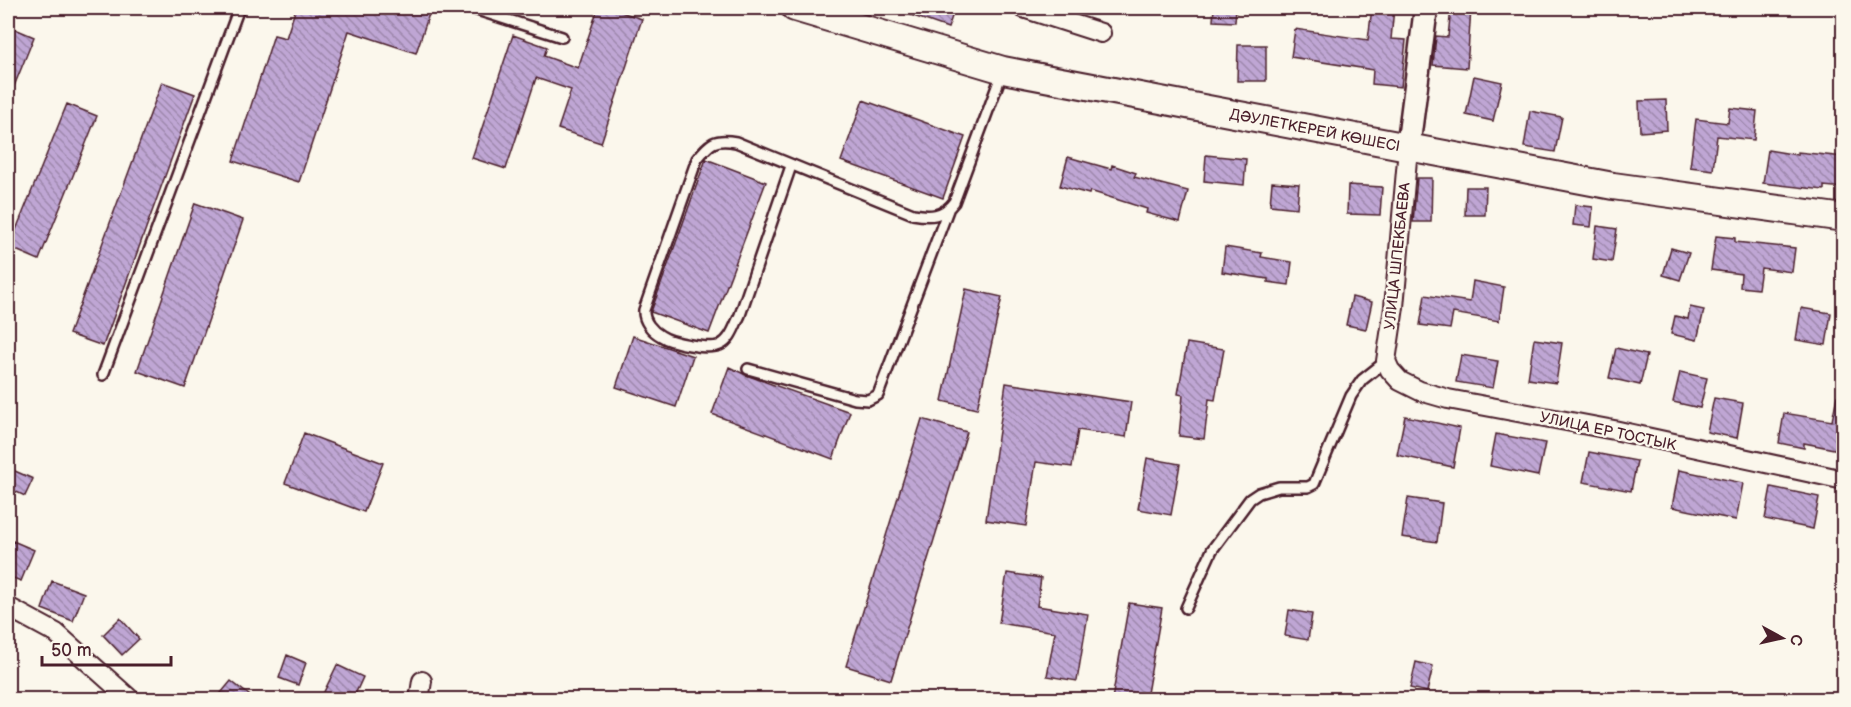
<svg xmlns="http://www.w3.org/2000/svg" width="1851" height="707" font-family="'Balsamiq Sans',sans-serif">
	<defs>
		<pattern id="building-back-hatch" width="6" height="6" patternUnits="userSpaceOnUse" patternTransform="scale(1.5)"><rect width="6" height="6" fill="#bfa6d4"/><path d="M-1 5l2 2M0 0l6 6M5-1l2 2" fill="none" stroke="#9d87ac"/></pattern>
	</defs>
	<rect width="100%" height="100%" fill="#fbf7ec"/>
	<filter id="ink" filterUnits="userSpaceOnUse"><feTurbulence type="fractalNoise" baseFrequency=".0167" numOctaves="2"/><feDisplacementMap in="SourceGraphic" scale="12" xChannelSelector="R" yChannelSelector="G"/><feConvolveMatrix kernelMatrix="1 2 1 2 8 2 1 2 1" color-interpolation-filters="sRGB"/></filter>
	<g filter="url(#ink)">
		<path fill="url(#building-back-hatch)" stroke="#4a1f2b" stroke-width="1.5" d="M 296,8 L 420,8 L 430,11 L 416,53 L 349,31 L 299,182 L 233,161 L 274,35 L 286,38 Z
			M 598,8 L 609,8 L 642,19 L 601,143 L 558,129 L 571,90 L 536,78 L 506,169 L 472,158 L 513,35 L 547,47 L 544,56 L 578,68 Z
			M 896,8 L 955,8 L 948,28 L 896,10 Z
			M 1214,8 L 1236,8 L 1235,22 L 1213,21 Z
			M 1372,8 L 1394,8 L 1391,39 L 1406,40 L 1401,87 L 1372,84 L 1373,70 L 1291,57 L 1295,29 L 1368,40 Z
			M 1451,8 L 1471,8 L 1467,68 L 1433,65 L 1436,36 L 1448,37 Z
			M 8,26 L 34,37 L 8,101 Z
			M 1238,45 L 1266,45 L 1266,81 L 1237,81 Z
			M 1474,76 L 1502,82 L 1493,121 L 1466,115 Z
			M 162,82 L 195,94 L 103,346 L 69,334 Z
			M 863,100 L 965,137 L 943,198 L 841,161 Z
			M 1666,100 L 1667,130 L 1640,132 L 1639,101 Z
			M 67,104 L 97,116 L 39,260 L 9,247 Z
			M 1730,108 L 1757,111 L 1754,140 L 1717,136 L 1713,170 L 1690,167 L 1696,119 L 1728,123 Z
			M 1530,111 L 1562,117 L 1555,152 L 1524,147 Z
			M 1768,150 L 1798,155 L 1798,152 L 1844,157 L 1844,188 L 1824,186 L 1824,190 L 1763,183 Z
			M 1206,155 L 1246,159 L 1244,185 L 1204,181 Z
			M 1068,157 L 1111,169 L 1112,165 L 1136,173 L 1134,177 L 1188,191 L 1180,222 L 1146,213 L 1147,209 L 1090,191 L 1089,194 L 1060,186 Z
			M 706,159 L 766,182 L 709,333 L 651,312 Z
			M 1417,178 L 1432,178 L 1431,222 L 1413,222 Z
			M 1272,182 L 1299,184 L 1297,208 L 1270,205 Z
			M 1348,185 L 1382,187 L 1380,215 L 1347,214 Z
			M 1466,187 L 1486,187 L 1485,215 L 1465,215 Z
			M 195,203 L 243,220 L 185,388 L 137,371 Z
			M 1575,205 L 1593,207 L 1591,227 L 1573,225 Z
			M 1597,226 L 1617,229 L 1612,262 L 1593,259 Z
			M 1716,236 L 1735,238 L 1735,242 L 1795,248 L 1792,272 L 1761,268 L 1758,289 L 1740,287 L 1741,274 L 1711,270 Z
			M 1225,247 L 1262,253 L 1261,257 L 1292,262 L 1289,285 L 1268,282 L 1268,279 L 1222,272 Z
			M 1671,248 L 1689,253 L 1680,280 L 1663,275 Z
			M 1473,281 L 1504,287 L 1499,321 L 1453,313 L 1450,329 L 1420,325 L 1425,295 L 1470,302 Z
			M 966,289 L 1002,297 L 977,409 L 942,401 Z
			M 1352,297 L 1372,302 L 1366,329 L 1346,325 Z
			M 1690,307 L 1704,310 L 1697,340 L 1671,334 L 1675,316 L 1688,319 Z
			M 1801,308 L 1831,313 L 1826,345 L 1796,340 Z
			M 633,336 L 693,356 L 676,407 L 616,387 Z
			M 1534,339 L 1562,343 L 1556,383 L 1528,379 Z
			M 1187,343 L 1224,349 L 1215,400 L 1209,399 L 1204,439 L 1179,436 L 1183,395 L 1178,394 Z
			M 1616,348 L 1647,355 L 1640,385 L 1609,378 Z
			M 1461,355 L 1498,361 L 1493,388 L 1456,382 Z
			M 729,367 L 746,375 L 850,412 L 833,459 L 712,414 Z
			M 1680,372 L 1707,378 L 1700,408 L 1673,402 Z
			M 1006,383 L 1131,402 L 1126,437 L 1078,430 L 1072,467 L 1036,462 L 1026,526 L 986,520 Z
			M 1837,396 L 1844,396 L 1844,451 L 1804,443 L 1804,448 L 1779,443 L 1784,413 L 1832,421 Z
			M 1714,398 L 1743,403 L 1737,438 L 1707,432 Z
			M 1405,416 L 1460,428 L 1453,467 L 1397,455 Z
			M 922,419 L 967,432 L 891,680 L 846,666 Z
			M 304,433 L 383,463 L 364,512 L 285,483 Z
			M 1496,434 L 1545,443 L 1538,476 L 1490,466 Z
			M 1589,452 L 1637,461 L 1631,491 L 1583,482 Z
			M 1147,458 L 1180,464 L 1171,515 L 1138,509 Z
			M 8,468 L 33,479 L 25,496 L 8,488 Z
			M 1679,470 L 1743,483 L 1736,520 L 1672,507 Z
			M 1771,487 L 1819,497 L 1813,529 L 1765,519 Z
			M 1408,498 L 1442,503 L 1437,542 L 1402,537 Z
			M 13,541 L 34,550 L 21,581 L 8,576 L 8,554 Z
			M 1007,573 L 1041,578 L 1037,606 L 1088,614 L 1077,681 L 1047,676 L 1055,632 L 999,623 Z
			M 52,581 L 84,593 L 73,621 L 42,609 Z
			M 1129,603 L 1162,608 L 1146,699 L 1112,699 Z
			M 1289,610 L 1312,614 L 1308,640 L 1285,636 Z
			M 120,618 L 139,639 L 122,655 L 103,635 Z
			M 287,655 L 306,663 L 298,685 L 279,678 Z
			M 1416,662 L 1433,666 L 1427,692 L 1410,688 Z
			M 337,665 L 363,677 L 353,699 L 334,699 L 323,694 Z
			M 231,681 L 254,699 L 216,699 Z"/>
		<g fill="none" stroke-linecap="round" stroke-linejoin="round">
			<g stroke="#4a1f2b" stroke-width="14">
				<path id="service" d="M 471,8 L 562,37
					M 791,166 L 740,315 C 735,325 731,340 720,345 C 709,350 671,343 661,336 C 652,331 643,321 644,310 L 697,159 C 710,143 714,138 736,142 L 913,214 C 930,217 943,217 954,202 L 1002,73
					M 748,369 L 855,399 L 868,400 L 878,395 L 948,210
					M 103,375 L 239,8
					M 1186,608 L 1212,550 L 1250,499 L 1259,493 L 1279,487 L 1308,487 L 1314,484 L 1351,396 L 1362,380 L 1386,361"/>
			</g>
			<g stroke="#4a1f2b" stroke-width="22">
				<path id="minor" d="M 1023,8 L 1101,33
					M 1408,148 L 1394,307 L 1386,361 L 1390,370 L 1400,381 L 1420,391 L 1448,399 L 1614,430 L 1844,480
					M 8,607 L 56,633 L 131,700
					M 419,700 L 422,681"/>
			</g>
			<g stroke="#4a1f2b" stroke-width="27">
				<path id="tertiary" d="M 1408,148 L 1426,8"/>
			</g>
			<g stroke="#4a1f2b" stroke-width="30">
				<path id="secondary" d="M 795,8 L 1003,70 L 1613,186 L 1844,218"/>
			</g>
			<use href="#service" stroke="#fbf7ec" stroke-width="9"/>
			<use href="#minor" stroke="#fbf7ec" stroke-width="18"/>
			<use href="#tertiary" stroke="#fbf7ec" stroke-width="22"/>
			<use href="#secondary" stroke="#fbf7ec" stroke-width="26"/>
		</g>
	</g>
	<g text-anchor="middle" stroke-width="4.5" stroke-linejoin="round" paint-order="stroke">
		<g font-size="15" fill="#4a1f2b" stroke="#fbf7ec">
			<text transform="translate(1315 130) rotate(11)" y="5">ДӘУЛЕТКЕРЕЙ КӨШЕСІ</text>
			<text transform="translate(1397 256) rotate(-84)" y="5">УЛИЦА ШПЕКБАЕВА</text>
			<text transform="translate(1608 431) rotate(12)" y="5">УЛИЦА ЕР ТОСТЫК</text>
		</g>
	</g>
	<rect width="1851" height="707" fill="none" stroke="#fbf7ec" stroke-width="30"/>
	<rect x="15" y="15" width="1821" height="677" fill="none" stroke="#4a1f2b" stroke-width="2" filter="url(#ink)"/>
	<g transform="translate(1782 638) rotate(98)" stroke="#fbf7ec" stroke-width="4.5" paint-order="stroke">
	<path d="M0-4.5L10 22L0 15L-10 22Z" fill="#4a1f2b"/>
	<text y="-9" font-size="16" font-weight="bold" text-anchor="middle" fill="#4a1f2b">С</text>
	</g>
	<path d="M42 656v9h129v-9" fill="none" stroke="#4a1f2b" stroke-width="3"/>
	<text x="51" y="656" font-size="18" fill="#4a1f2b" stroke="#fbf7ec" stroke-width="4.5" paint-order="stroke">50 m</text>
</svg>
